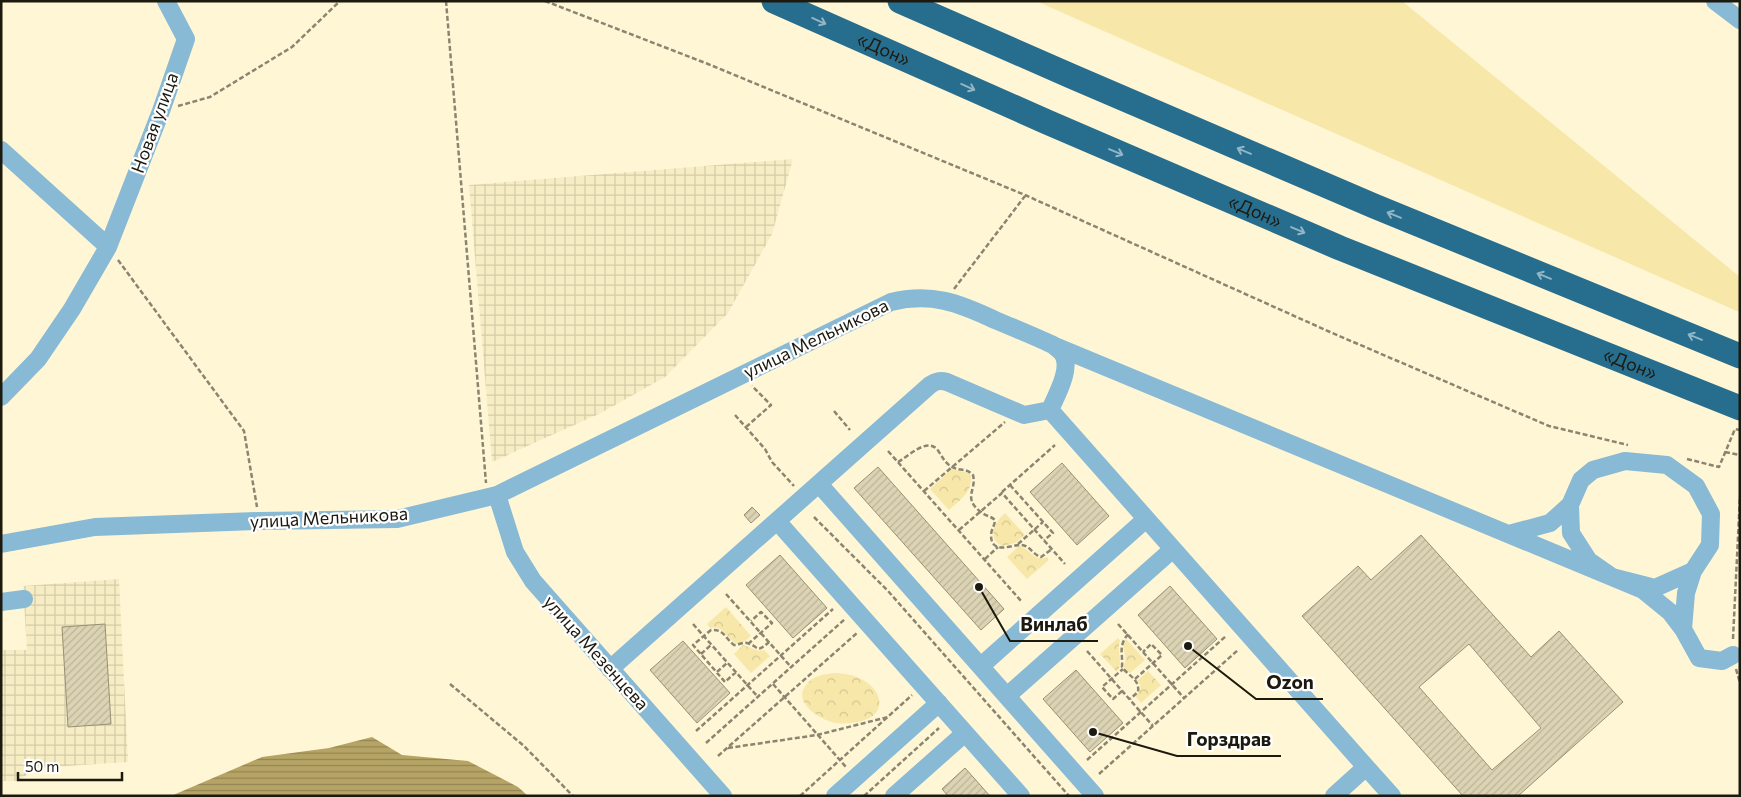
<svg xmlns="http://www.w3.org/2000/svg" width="1741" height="797" font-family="Commissioner,sans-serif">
	<defs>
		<pattern id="industrial-grid" width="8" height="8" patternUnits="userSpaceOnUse" patternTransform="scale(1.25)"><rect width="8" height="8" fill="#f7edc5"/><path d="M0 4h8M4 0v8" fill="none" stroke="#d3cba8"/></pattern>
		<pattern id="park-crowns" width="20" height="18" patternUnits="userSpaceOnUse" patternTransform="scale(1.25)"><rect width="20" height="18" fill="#f7e7a9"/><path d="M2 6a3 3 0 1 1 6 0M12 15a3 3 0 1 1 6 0" fill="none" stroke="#d3c690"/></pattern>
		<pattern id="water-rules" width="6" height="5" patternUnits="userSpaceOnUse" patternTransform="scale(1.25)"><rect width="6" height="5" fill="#b5a465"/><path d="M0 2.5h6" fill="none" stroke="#928552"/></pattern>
		<pattern id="building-hatch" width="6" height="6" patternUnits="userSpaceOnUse" patternTransform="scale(1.25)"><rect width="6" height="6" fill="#dbd3b3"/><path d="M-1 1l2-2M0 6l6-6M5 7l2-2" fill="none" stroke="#bbb599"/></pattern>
	</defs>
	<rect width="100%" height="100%" fill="#fff6d6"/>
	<path fill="url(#industrial-grid)" d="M 793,159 L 772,234 L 728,313 L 665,377 L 601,413 L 492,462 L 469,185 Z
		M 119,579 L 128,762 L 36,768 L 18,781 L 1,781 L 1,650 L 27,650 L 23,586 Z"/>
	<path fill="#f7e7a9" d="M 1036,1 L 1402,1 L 1740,277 L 1739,312 Z"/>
	<path fill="url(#park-crowns)" d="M 952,469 L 969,473 L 971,476 C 972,493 960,500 949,510 L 930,489 Z
		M 1005,513 L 1025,535 L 1015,543 L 1002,546 C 986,539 995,521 1005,513 Z
		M 1019,546 C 1030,548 1034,563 1046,557 L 1049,560 L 1027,579 L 1007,557 Z
		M 726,607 L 751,636 L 745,641 L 737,644 C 726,638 724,625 710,628 L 707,624 Z
		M 1118,638 L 1120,641 C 1116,651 1124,662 1117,672 L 1100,654 Z
		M 1126,639 L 1145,660 L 1130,673 L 1124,669 C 1124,664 1126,660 1125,656 C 1124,649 1122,646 1126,639 Z
		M 743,645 L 759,651 L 764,650 L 770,656 L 751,673 L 734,654 Z
		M 1148,671 L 1161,685 L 1141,703 L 1135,696 C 1141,691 1143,687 1137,681 Z
		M 834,673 C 844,673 854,675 863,680 C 883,691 887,714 862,721 C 853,723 844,724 835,723 C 821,720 795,705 804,688 C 808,682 812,678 819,676 C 823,674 829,674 834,673 Z"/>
	<path fill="url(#water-rules)" d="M 372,737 L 402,755 L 468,761 L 518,787 L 528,796 L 171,796 L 262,757 L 329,748 Z"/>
	<path fill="url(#building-hatch)" stroke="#989073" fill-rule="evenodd" d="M 1062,463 L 1109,516 L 1077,545 L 1030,492 Z
		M 878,467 L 1004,609 L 981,630 L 854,488 Z
		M 752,507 L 760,515 L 751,523 L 744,515 Z
		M 1421,535 L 1531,657 L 1559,631 L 1623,702 L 1518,796 L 1463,796 L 1302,616 L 1358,566 L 1371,580 ZM 1469,644 L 1541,728 L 1492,770 L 1419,687 Z
		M 780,555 L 827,608 L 793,638 L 746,585 Z
		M 1170,586 L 1217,639 L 1185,668 L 1138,615 Z
		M 105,624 L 111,724 L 68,727 L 62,627 Z
		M 683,641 L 730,693 L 697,723 L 650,670 Z
		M 1076,670 L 1123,723 L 1090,752 L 1043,699 Z
		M 965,768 L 990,796 L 948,796 L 942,789 Z"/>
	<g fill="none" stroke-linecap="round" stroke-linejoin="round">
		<path stroke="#8b8570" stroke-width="2.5" stroke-dasharray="5 2.5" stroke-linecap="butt" d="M 446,1 L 486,483
			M 545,1 L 708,64 L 1025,195 L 1330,332 L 1549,426 L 1628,445
			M 178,106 L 210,97 L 292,47 L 340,1
			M 118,260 L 244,431 L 257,507
			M 954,289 L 1025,196
			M 834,411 L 850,430
			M 735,415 L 765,449 L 772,462 L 794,486
			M 746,427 L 771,405 L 752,386
			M 888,451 L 1022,602
			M 1725,452 L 1740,455
			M 1687,459 L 1719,467 L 1735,429 L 1740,430
			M 898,462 C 909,456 929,435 939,452 C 943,458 945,463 952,467 C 959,471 967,468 973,475 C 977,490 962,498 981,512 C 985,516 991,516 995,520 C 995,525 991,530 991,535 C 991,555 1011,545 1020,545 C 1029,544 1033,555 1041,557 L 1052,549
			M 1010,485 L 1053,533 L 1044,540
			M 924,491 L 1005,422
			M 1002,492 L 1055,445
			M 814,517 L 888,591 L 1069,796
			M 959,530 L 1002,493 L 1065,564
			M 1018,544 L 1043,522
			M 985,559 L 998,547
			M 726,594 L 791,667
			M 693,624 L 758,697
			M 1118,624 L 1184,698
			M 1128,634 C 1118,647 1123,652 1122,667 C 1128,676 1140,679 1138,692 L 1130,699
			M 1733,639 L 1740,496
			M 748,644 L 772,623 L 761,612 L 751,621
			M 1087,651 L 1153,726
			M 701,654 L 712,644
			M 1736,669 L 1740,683
			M 717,672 L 728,662
			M 736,672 L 725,682 L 693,645 L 711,630 C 724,629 725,638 734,645 C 739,645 743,642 747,643 C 759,646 756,654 769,642
			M 1135,679 L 1162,655 L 1151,644 L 1143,652
			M 450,684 L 524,746 L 573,796
			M 773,684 L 846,767
			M 1122,691 L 1113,699 L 1102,687 L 1123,669
			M 696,731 L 833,609
			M 706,743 L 845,619
			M 728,748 L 817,735 L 888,717
			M 718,756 L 857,633
			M 1087,760 L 1226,636
			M 1099,774 L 1238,650
			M 800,796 L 912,695
			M 864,796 L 939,728"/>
		<path stroke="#88b9d5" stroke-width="18" d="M 1715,1 L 1740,20
			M 1,150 L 103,242
			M 1055,346 L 1643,590 L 1670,612 L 1683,629 L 1699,658 L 1722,661 L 1733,655
			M 1,397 L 38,359 L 72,309 L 108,247 L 161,111 L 186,39 L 166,1
			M 1050,410 L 1366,767 L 1334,796
			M 1625,461 L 1667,465 L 1696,486 L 1711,514 L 1710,545 L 1693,571 L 1655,588 L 1612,577 L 1589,561 L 1571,533 L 1570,505 L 1581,480 L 1593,470 Z
			M 819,484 L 1095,796
			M 497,495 L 515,552 L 533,581 L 723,796
			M 777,521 L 1021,796
			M 1509,534 L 1550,523 L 1570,505
			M 1,544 L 95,527 L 259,521 L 397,519 L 497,495 L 891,302 C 931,292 959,303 995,320 C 1014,328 1034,336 1053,345 C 1055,347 1060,350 1062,353 C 1073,367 1056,396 1050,410 L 1024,415 L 947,382 C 940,380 936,381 930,385 L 610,669
			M 1,602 L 24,599
			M 1683,629 L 1686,593 L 1693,571
			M 981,666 L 1146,519
			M 1007,696 L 1173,549
			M 1366,767 L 1392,796
			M 835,796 L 939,703
			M 894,796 L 965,733"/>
		<g stroke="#266d8e" stroke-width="25">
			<path id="s1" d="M 774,1 L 1047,122 L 1340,248 L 1740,408"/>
			<path d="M 900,1 L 1071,76 L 1374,206 L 1740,356"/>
		</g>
	</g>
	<defs><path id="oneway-shaft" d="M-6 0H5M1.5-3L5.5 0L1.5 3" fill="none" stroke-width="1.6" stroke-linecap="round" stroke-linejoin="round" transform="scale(1.25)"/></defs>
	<g stroke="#92b6c6">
		<use href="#oneway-shaft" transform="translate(819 21) rotate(24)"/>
		<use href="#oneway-shaft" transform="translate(968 87) rotate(24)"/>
		<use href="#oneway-shaft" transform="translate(1244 151) rotate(-157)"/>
		<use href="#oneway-shaft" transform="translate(1116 152) rotate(23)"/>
		<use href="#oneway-shaft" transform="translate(1394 215) rotate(-158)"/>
		<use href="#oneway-shaft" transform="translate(1298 230) rotate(23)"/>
		<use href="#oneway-shaft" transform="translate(1544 276) rotate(-158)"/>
		<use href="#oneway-shaft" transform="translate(1695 337) rotate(-158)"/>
	</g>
	<g text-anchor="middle" stroke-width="4.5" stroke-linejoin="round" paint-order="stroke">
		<g font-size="18" fill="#1c190e" stroke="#fff">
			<text dy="6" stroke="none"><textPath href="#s1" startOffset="120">«Дон»</textPath></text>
			<text transform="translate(155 123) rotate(-70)" y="6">Новая улица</text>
			<text dy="6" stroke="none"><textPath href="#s1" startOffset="525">«Дон»</textPath></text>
			<text transform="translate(816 339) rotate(-26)" y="6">улица Мельникова</text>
			<text dy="6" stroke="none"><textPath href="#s1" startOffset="930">«Дон»</textPath></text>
			<text transform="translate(329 518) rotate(-3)" y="6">улица Мельникова</text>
			<text transform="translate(596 653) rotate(48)" y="6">улица Мезенцева</text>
		</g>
	</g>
	<path fill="none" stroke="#1c190e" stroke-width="2" d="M979 587L1010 641H1098M1188 646L1256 699H1323M1093 732L1177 756H1281"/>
	<g fill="#1c190e" stroke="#fff" stroke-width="2">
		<circle cx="979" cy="587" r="5"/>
		<circle cx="1188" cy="646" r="5"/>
		<circle cx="1093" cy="732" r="5"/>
	</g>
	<g font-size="19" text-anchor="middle" font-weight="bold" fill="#1c190e" stroke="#fff" stroke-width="4.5" stroke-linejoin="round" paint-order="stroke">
		<text x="1054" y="631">Винлаб</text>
		<text x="1290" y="689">Ozon</text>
		<text x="1229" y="746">Горздрав</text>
	</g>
	<rect width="1741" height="797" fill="none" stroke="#1c190e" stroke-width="5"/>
	<path d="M18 772v8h104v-8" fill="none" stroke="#1c190e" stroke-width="2.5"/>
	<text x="25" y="772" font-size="15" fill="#1c190e" stroke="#ffffff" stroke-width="4" paint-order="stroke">50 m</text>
</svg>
